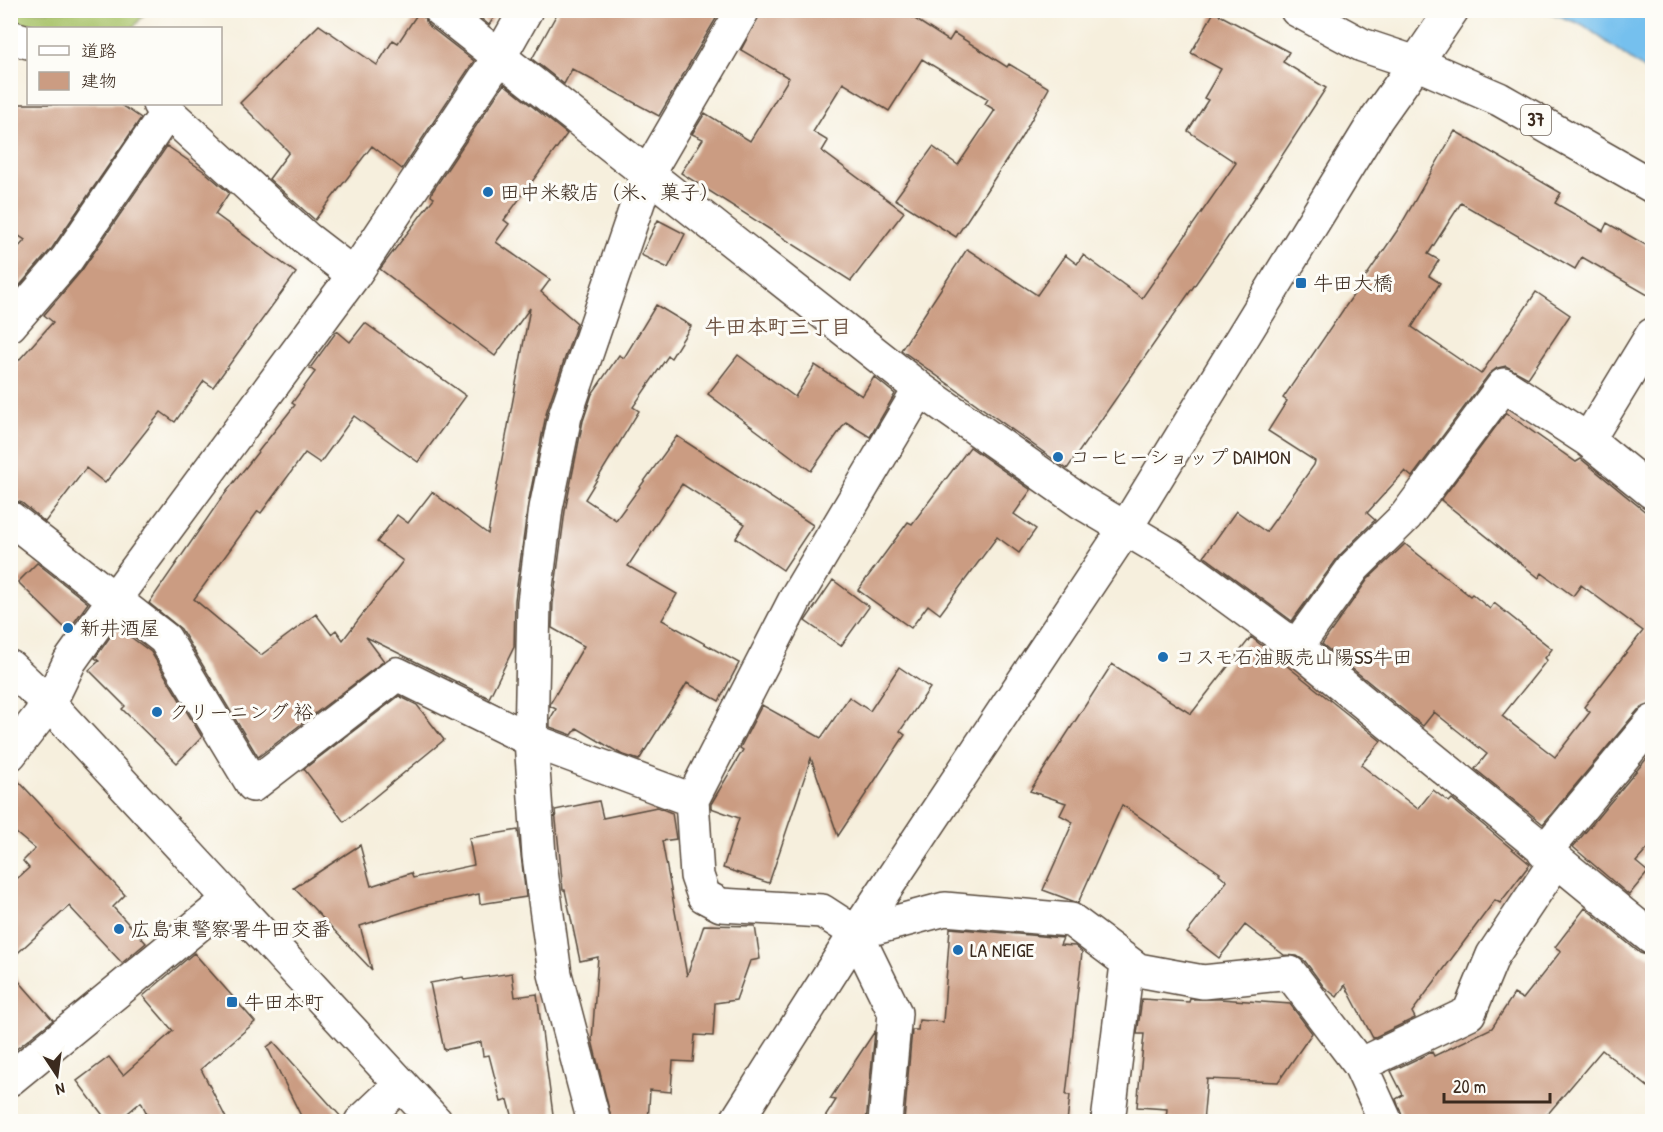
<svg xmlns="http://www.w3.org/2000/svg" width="1663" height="1132" font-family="'Patrick Hand','Klee One',sans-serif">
	<rect width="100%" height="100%" fill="#fdfcf7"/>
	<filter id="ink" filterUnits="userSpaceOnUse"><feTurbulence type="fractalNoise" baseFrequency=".0167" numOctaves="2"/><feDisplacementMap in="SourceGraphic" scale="12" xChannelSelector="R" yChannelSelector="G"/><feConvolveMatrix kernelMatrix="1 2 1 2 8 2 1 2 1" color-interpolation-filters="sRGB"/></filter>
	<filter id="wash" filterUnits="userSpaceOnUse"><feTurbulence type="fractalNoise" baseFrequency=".008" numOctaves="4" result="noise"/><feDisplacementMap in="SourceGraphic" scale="24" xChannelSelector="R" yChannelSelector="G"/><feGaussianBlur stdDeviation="1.35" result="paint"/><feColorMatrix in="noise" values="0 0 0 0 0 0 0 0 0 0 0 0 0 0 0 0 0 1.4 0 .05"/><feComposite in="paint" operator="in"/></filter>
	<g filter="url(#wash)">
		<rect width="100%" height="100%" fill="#f6efdd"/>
		<path fill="#a7c268" stroke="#717643" stroke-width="1.5" d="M 11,11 L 147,11 L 133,28 L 32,28 L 11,23 Z"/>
		<path fill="#75c0ee" stroke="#587586" stroke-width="1.5" d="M 1545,11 L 1652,11 L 1652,75 L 1583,25 Z"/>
		<g id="blocks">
			<path fill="#cb9c82" d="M 420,10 L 428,25 L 474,61 L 402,169 L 372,146 L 315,220 L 269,179 L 289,152 L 240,103 L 319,25 L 377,65 L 393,40 L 398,43 Z
				M 471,10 L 499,10 L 489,25 Z
				M 559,10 L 721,10 L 659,116 L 572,69 L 564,84 L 532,59 Z
				M 762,10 L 901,10 L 949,41 L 954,33 L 1007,67 L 1009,64 L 1049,88 L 1021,138 L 956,237 L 895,199 L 933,147 L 958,165 L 995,110 L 985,104 L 988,99 L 922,59 L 889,111 L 843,83 L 813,132 L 828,141 L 822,151 L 904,212 L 851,281 L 681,173 L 703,139 L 692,134 L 705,113 L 750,141 L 789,78 L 741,50 Z
				M 1214,12 L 1289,52 L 1283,62 L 1326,88 L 1244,214 L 1067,469 L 901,350 L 967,249 L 1037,295 L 1065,255 L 1077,264 L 1083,255 L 1142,298 L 1236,163 L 1188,131 L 1208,100 L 1204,98 L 1221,69 L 1191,53 Z
				M 504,84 L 567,134 L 504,220 L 509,224 L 496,242 L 550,280 L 541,292 L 577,323 L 547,410 L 528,504 L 515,600 L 514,647 L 489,698 L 366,637 L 384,661 L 258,757 L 181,629 L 149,603 L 220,500 L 295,405 L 292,403 L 315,372 L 310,368 L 337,331 L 350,342 L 365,323 L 466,396 L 418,462 L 354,416 L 320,463 L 305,453 L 261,513 L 258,511 L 194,599 L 261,655 L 316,614 L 331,634 L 336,630 L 343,640 L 403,561 L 377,542 L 397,515 L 408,523 L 432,492 L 488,534 L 530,308 L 495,356 L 380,269 L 434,198 L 431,196 L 432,192 Z
				M 10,104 L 120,104 L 141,118 L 52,248 L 15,291 L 10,288 L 10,257 L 25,240 L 10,230 Z
				M 1455,131 L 1561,193 L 1555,203 L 1603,231 L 1607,223 L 1653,249 L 1653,298 L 1582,257 L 1575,269 L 1461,203 L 1428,254 L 1439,260 L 1429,276 L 1440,283 L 1412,327 L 1481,374 L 1536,292 L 1570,315 L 1528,378 L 1506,366 L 1497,368 L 1489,374 L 1412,477 L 1405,471 L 1367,513 L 1375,520 L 1339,556 L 1292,621 L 1204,556 L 1236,511 L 1266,532 L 1314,465 L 1315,461 L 1268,431 L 1287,401 L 1283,398 L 1399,228 Z
				M 167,146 L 205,172 L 229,193 L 215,214 L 296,273 L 213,387 L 204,381 L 175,422 L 161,412 L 105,483 L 86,468 L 45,522 L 22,503 L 10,499 L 10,370 L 53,322 L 44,315 L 82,270 Z
				M 658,220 L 685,234 L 668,268 L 641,255 Z
				M 656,305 L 691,326 L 671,358 L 668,356 L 633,407 L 639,411 L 585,499 L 616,520 L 677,436 L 813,525 L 783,570 L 736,538 L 745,524 L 682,484 L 628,566 L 677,594 L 662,620 L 739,663 L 719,701 L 687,683 L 639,760 L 621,754 L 577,728 L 572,735 L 550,727 L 550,719 L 556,709 L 550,706 L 551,702 L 584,646 L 552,628 L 553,603 L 565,511 L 583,421 L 592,394 L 619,355 L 624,358 Z
				M 738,355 L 795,397 L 815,365 L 862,396 L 874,377 L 895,394 L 870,437 L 846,422 L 811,471 L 708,394 Z
				M 1506,413 L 1576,462 L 1581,459 L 1653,518 L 1653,704 L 1638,710 L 1543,824 L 1475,769 L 1487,754 L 1434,712 L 1423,726 L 1322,644 L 1368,579 L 1405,544 L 1470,596 L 1472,594 L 1490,609 L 1494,603 L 1552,649 L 1545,658 L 1547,660 L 1502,716 L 1555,757 L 1590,712 L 1584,707 L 1643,631 L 1581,585 L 1573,596 L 1542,573 L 1539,578 L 1441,500 Z
				M 970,447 L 1031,490 L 1014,514 L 1036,529 L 1019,553 L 997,537 L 940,614 L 928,605 L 911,628 L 858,590 L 908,522 L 912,524 Z
				M 37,563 L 88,603 L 68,631 L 18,582 Z
				M 833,580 L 869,607 L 841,646 L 805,621 Z
				M 117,627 L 151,652 L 202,737 L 177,763 L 122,709 L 125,706 L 89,670 L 99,661 L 95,658 Z
				M 1251,637 L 1381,741 L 1361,765 L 1418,809 L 1433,790 L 1449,802 L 1452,799 L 1530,864 L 1500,903 L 1495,900 L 1412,1012 L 1415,1018 L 1373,1038 L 1345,985 L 1337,997 L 1324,987 L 1305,961 L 1297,956 L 1284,955 L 1245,925 L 1219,958 L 1187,933 L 1227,881 L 1219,874 L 1220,873 L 1122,805 L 1078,903 L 1043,890 L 1073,822 L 1060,815 L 1066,803 L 1030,791 L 1112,664 L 1191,714 Z
				M 899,667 L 930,688 L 900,731 L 905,735 L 838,836 L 811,758 L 769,883 L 723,868 L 739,818 L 711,808 L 711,804 L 743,750 L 740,748 L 762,705 L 821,738 L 849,697 L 870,711 Z
				M 399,696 L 417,705 L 444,740 L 344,822 L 304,769 Z
				M 1653,751 L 1653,843 L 1636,862 L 1648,872 L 1629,895 L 1573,847 Z
				M 10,772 L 125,895 L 113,907 L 146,943 L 122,963 L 69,906 L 10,960 L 10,885 L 29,868 L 23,861 L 35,849 L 10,828 Z
				M 599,801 L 603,818 L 657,807 L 672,813 L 676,839 L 662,841 L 687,976 L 704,925 L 755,926 L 760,959 L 750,961 L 736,1000 L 715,1003 L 713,1036 L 695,1035 L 693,1062 L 673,1061 L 671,1092 L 650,1090 L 648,1122 L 612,1122 L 592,1040 L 598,957 L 580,961 L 565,890 L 563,890 L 555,810 Z
				M 518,830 L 526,897 L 480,904 L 479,894 L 422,906 L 360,926 L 372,970 L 294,888 L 360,845 L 371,886 L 411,873 L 413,878 L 474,865 L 469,838 Z
				M 1585,908 L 1640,953 L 1653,957 L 1653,1091 L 1602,1050 L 1541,1122 L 1404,1122 L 1396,1099 L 1403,1095 L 1391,1071 L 1432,1052 L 1434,1056 L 1492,1028 L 1514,994 L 1523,999 L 1561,951 L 1555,947 Z
				M 950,928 L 1063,938 L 1060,945 L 1075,946 L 1082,952 L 1066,1095 L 1070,1095 L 1067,1122 L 904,1122 L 912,1030 L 918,1030 L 919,1020 L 943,1022 Z
				M 194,953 L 255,1022 L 201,1069 L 228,1122 L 151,1122 L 141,1102 L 117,1122 L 108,1122 L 77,1081 L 109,1057 L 123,1075 L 173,1031 L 143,996 Z
				M 10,971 L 53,1020 L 10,1054 Z
				M 512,973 L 515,997 L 537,994 L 554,1122 L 514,1122 L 508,1100 L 501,1102 L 489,1055 L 483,1056 L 481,1042 L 444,1050 L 430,983 L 463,977 L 464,980 Z
				M 1142,999 L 1189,1002 L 1190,999 L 1220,999 L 1290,1004 L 1312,1033 L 1278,1082 L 1207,1079 L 1203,1122 L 1166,1119 L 1167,1109 L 1137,1107 L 1144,1034 L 1137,1034 Z
				M 875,1031 L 866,1122 L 822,1122 L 836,1100 L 830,1099 Z
				M 274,1042 L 343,1119 L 343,1122 L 304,1122 L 267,1047 Z"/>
		</g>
	</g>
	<g filter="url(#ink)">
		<use href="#blocks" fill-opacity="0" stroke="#57483b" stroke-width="1.5"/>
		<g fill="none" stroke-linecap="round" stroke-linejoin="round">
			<g stroke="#57483b" stroke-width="36">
				<path id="minor" d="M 440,10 L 920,389 L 1081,502 L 1172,556 L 1296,647 L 1652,938
					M 10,37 L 28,42
					M 159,104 L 306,238 L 354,275
					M 10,325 L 67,259 L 168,111
					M 1588,440 L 1652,335
					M 10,518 L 165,639 L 253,785 L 397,674 L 531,740 L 692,800 L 697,876 L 704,896 L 721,905 L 822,911 L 856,933 L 895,1013 L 885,1122
					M 1296,647 L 1354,567 L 1406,516 L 1504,385 L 1588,440 L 1652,492
					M 10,667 L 49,704 L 436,1122
					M 10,754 L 49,704 L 70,661 L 115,598 L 354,275 L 500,56 L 526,10
					M 692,800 L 797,596 L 920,389
					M 1544,852 L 1652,722
					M 856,933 L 945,909 L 1071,920 L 1138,970 L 1203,982 L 1290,973 L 1360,1065 L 1386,1122
					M 1360,1065 L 1469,1013 L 1493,955 L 1556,861
					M 10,1079 L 230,899
					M 361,1122 L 401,1084
					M 594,1122 L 555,974 L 539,856 L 531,740 L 534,602 L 546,508 L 565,416 L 648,173 L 743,10
					M 736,1122 L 856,933 L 1125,529 L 1377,118 L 1416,63 L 1362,45 L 1297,10
					M 1108,1122 L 1127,964"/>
			</g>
			<g stroke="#57483b" stroke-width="36">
				<path id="major" d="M 1452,10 L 1416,63 L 1499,99 L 1652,186"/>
			</g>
			<use href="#minor" stroke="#fff" stroke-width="33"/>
			<use href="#major" stroke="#fff" stroke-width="33"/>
		</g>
	</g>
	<g fill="#1f6fb2" stroke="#fdfcf7" stroke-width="2">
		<circle cx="488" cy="192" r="6"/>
		<rect x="1295" y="277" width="12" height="12" rx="3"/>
		<circle cx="1058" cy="457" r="6"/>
		<circle cx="68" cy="628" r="6"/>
		<circle cx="1163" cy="657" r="6"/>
		<circle cx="157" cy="712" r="6"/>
		<circle cx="119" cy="929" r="6"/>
		<circle cx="958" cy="950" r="6"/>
		<rect x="226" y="996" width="12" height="12" rx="3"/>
	</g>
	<g text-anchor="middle" stroke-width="6" stroke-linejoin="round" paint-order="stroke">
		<rect fill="#fdfcf7" stroke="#75695f" stroke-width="1.5" x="1521" y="105" width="30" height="30" rx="4.5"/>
		<g font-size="18" font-weight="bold" fill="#3b2a1e">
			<text x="1536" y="126">37</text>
		</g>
		<g font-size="20" fill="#3b2a1e" stroke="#fdfcf7" text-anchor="start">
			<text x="500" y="199">田中米穀店（米、菓子）</text>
			<text x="1313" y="290">牛田大橋</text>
			<text x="1070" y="464">コーヒーショップ DAIMON</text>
			<text x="80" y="635">新井酒屋</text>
			<text x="1175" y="664">コスモ石油販売山陽SS牛田</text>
			<text x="169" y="719">クリーニング 裕</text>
			<text x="131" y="936">広島東警察署牛田交番</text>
			<text x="970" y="957">LA NEIGE</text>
			<text x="244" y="1009">牛田本町</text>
		</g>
		<g font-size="21" font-weight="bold" fill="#6d5241" stroke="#fdfcf7">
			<text x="778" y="334">牛田本町三丁目</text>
		</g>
	</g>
	<rect width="1663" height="1132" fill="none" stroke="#fdfcf7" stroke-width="36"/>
	<rect x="27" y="27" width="195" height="78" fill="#fdfcf7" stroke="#afa8a0" stroke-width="1.5"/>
	<rect x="39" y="46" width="30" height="9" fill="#ffffff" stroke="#afa8a0" stroke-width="1.5"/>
	<text x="81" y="57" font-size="18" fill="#3b2a1e">道路</text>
	<rect x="39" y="72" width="30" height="18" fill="#cb9c82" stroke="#afa8a0" stroke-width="1.5"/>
	<text x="81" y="87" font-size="18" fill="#3b2a1e">建物</text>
	<g transform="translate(57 1075) rotate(167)" stroke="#fdfcf7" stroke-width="4.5" paint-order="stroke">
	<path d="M0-4.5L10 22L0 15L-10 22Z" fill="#3b2a1e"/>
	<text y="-9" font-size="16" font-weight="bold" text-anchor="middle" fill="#3b2a1e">N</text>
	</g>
	<path d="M1444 1093v9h106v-9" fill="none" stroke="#3b2a1e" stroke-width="3"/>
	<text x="1453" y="1093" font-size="18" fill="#3b2a1e" stroke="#fdfcf7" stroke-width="4.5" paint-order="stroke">20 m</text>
</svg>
